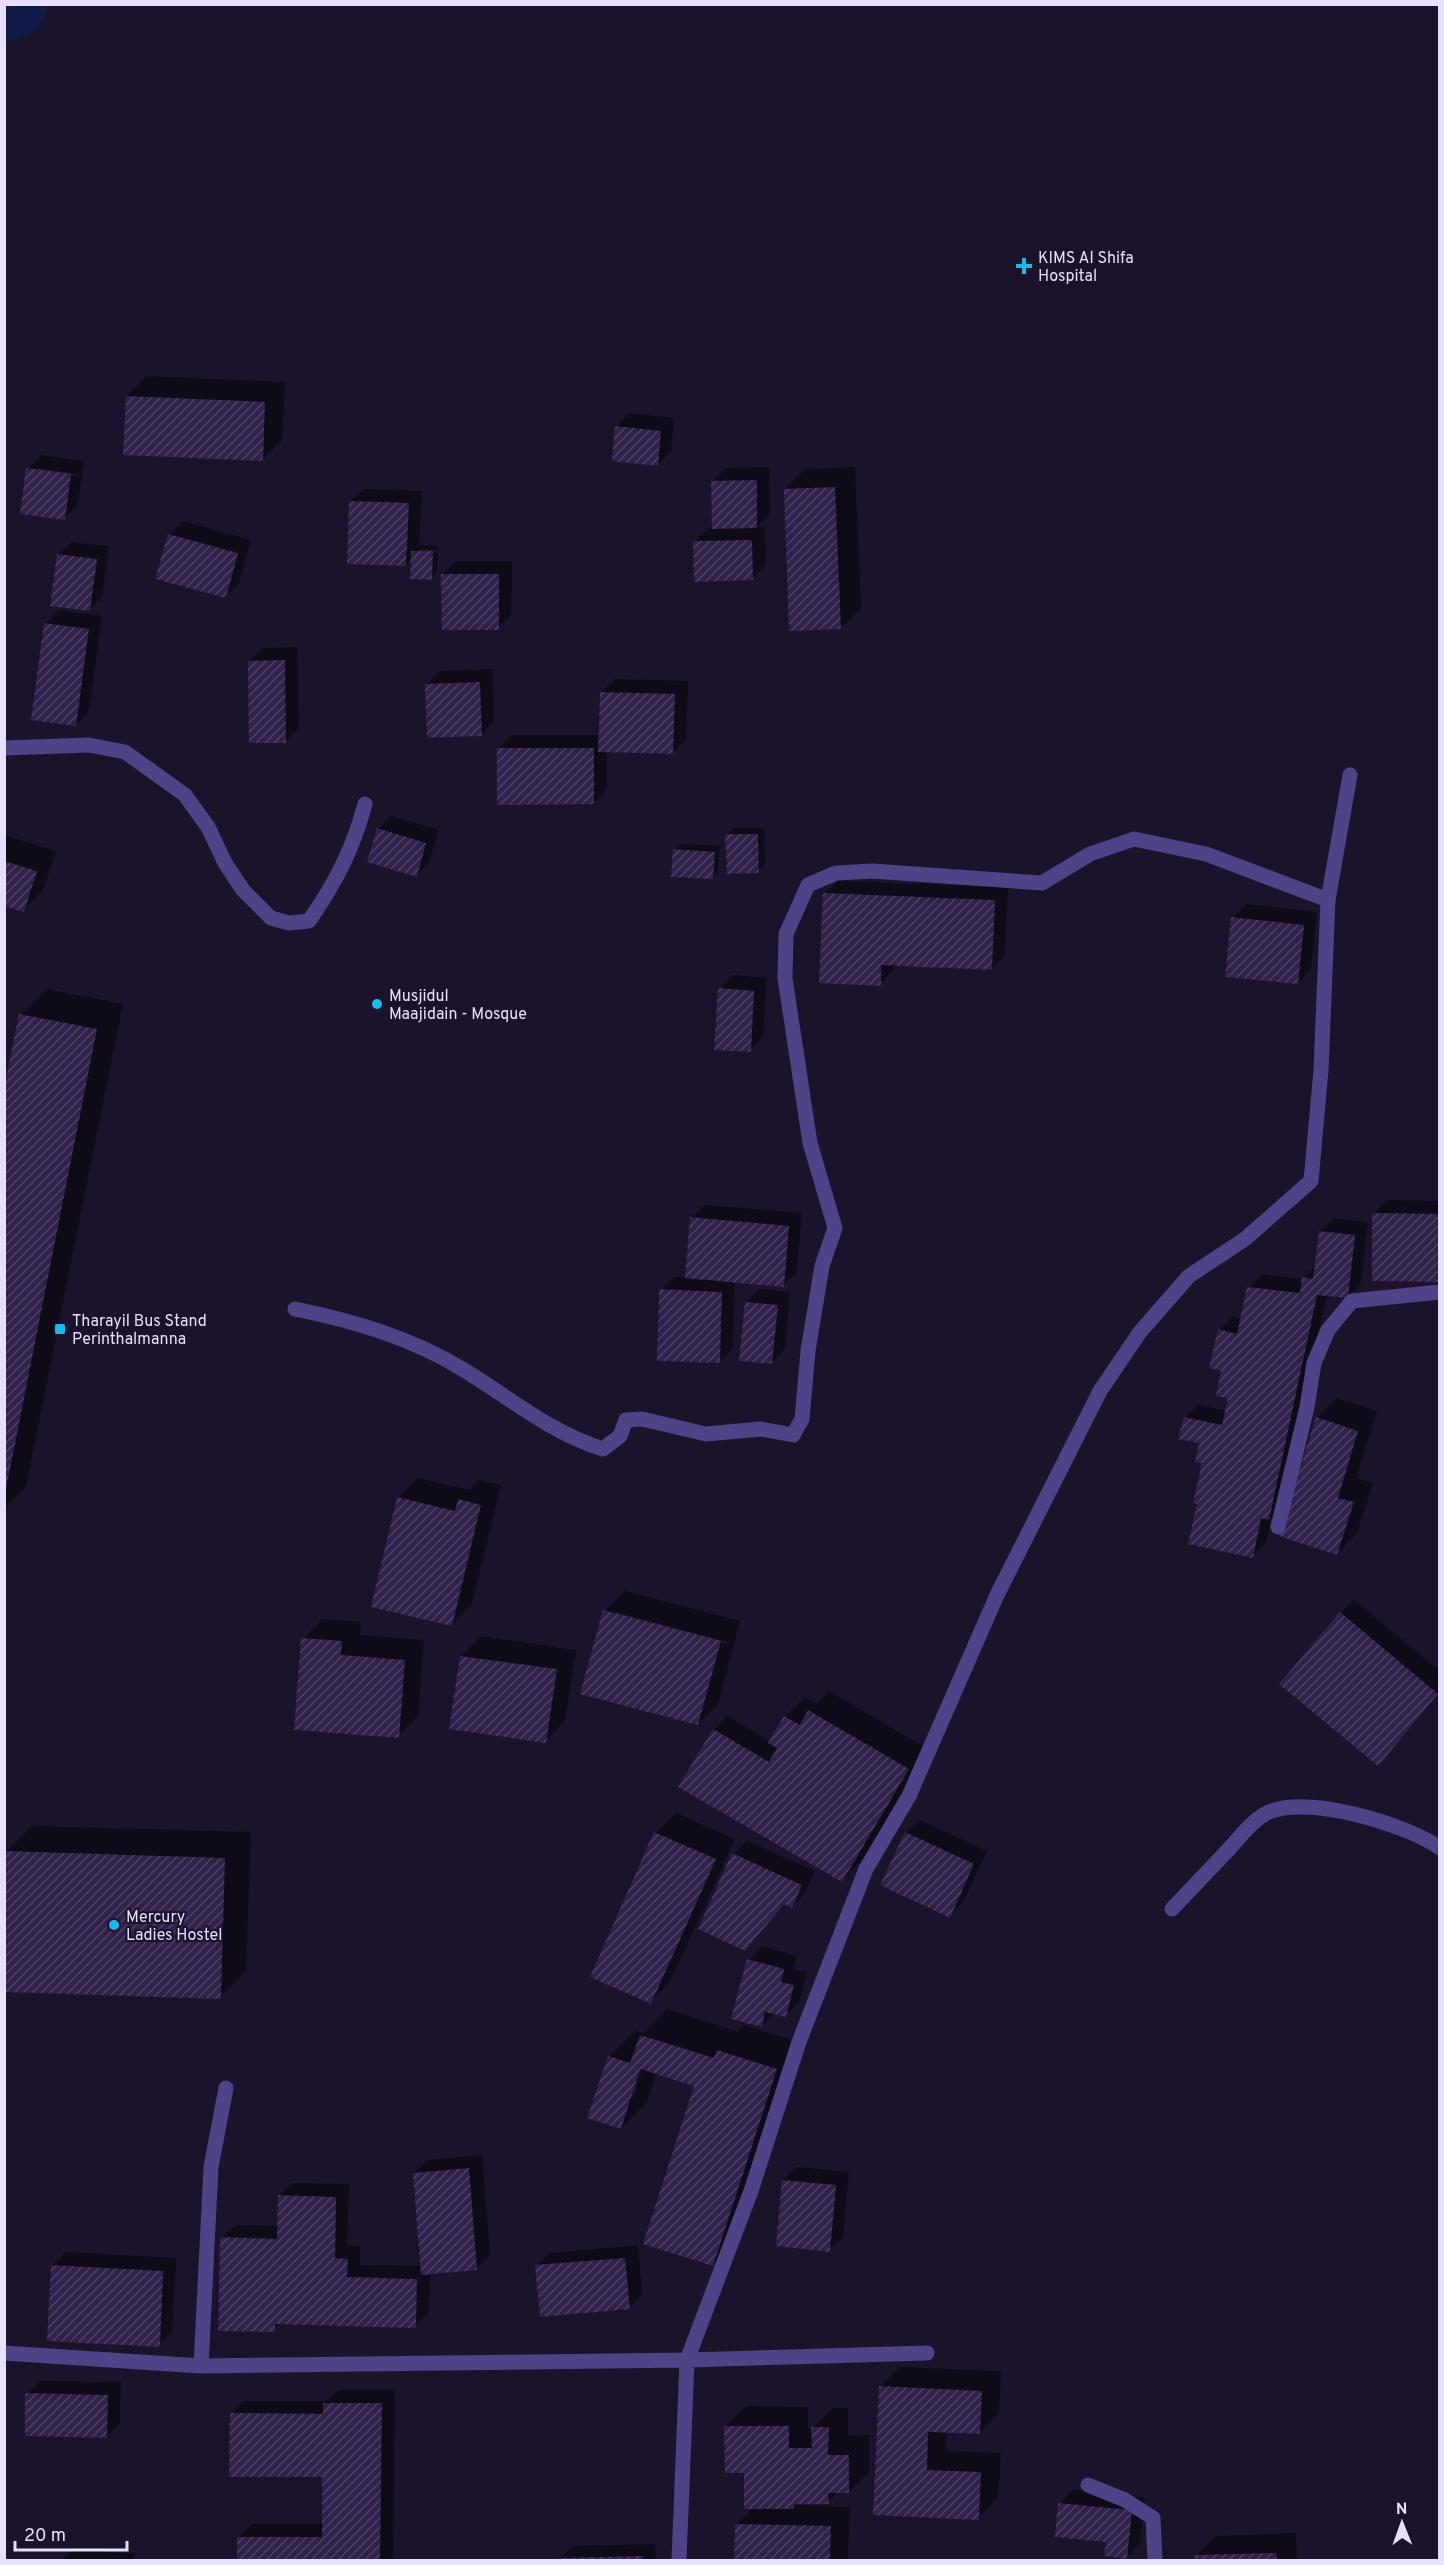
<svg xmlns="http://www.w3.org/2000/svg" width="1444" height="2565" font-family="Overpass,sans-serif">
	<defs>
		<pattern id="building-hatch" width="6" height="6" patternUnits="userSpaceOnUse" patternTransform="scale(1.5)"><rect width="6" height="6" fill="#2f214a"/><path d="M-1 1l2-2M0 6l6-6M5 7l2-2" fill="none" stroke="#4d4165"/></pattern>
	</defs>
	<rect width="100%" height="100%" fill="#1b132b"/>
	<path fill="#0007" fill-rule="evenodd" d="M 147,376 L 285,382 L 282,440 L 262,460 L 127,396 Z
		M 629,413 L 674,418 L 671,451 L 658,464 L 616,427 Z
		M 41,455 L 84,461 L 78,505 L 64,518 L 28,469 ZM 37,468 L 79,474 L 78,477 L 37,471 Z
		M 769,467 L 770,514 L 756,527 L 765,527 L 766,565 L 753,578 L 694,542 L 708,529 L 714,528 L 713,481 L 726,468 Z
		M 855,467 L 861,608 L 841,628 L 785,489 L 805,469 Z
		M 364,489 L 422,491 L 419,545 L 439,546 L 438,550 L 419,549 L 419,552 L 438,553 L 437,572 L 431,578 L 412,558 L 406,565 L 350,502 Z
		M 183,521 L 251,540 L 239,583 L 226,596 L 169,535 Z
		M 71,542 L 109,546 L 102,596 L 89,610 L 58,555 Z
		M 456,561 L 512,561 L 511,615 L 498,628 L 443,574 Z
		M 59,610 L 102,616 L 89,711 L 76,725 L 46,623 Z
		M 297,647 L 299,728 L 286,741 L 249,661 L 263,648 Z
		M 493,669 L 494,721 L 481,735 L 427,684 L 440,671 Z
		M 615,679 L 688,681 L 686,740 L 672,753 L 607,751 L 607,789 L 594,803 L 499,748 L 512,735 L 600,735 L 602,692 Z
		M 391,816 L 439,830 L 429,862 L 416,876 L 378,829 Z
		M 733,828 L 764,828 L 765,865 L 758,872 L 727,835 Z
		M 4,835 L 56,851 L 43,890 L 23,910 L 4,904 Z
		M 681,844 L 720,846 L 718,871 L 712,878 L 674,850 Z
		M 838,881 L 1008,887 L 1005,955 L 992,968 L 893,964 L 893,971 L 880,984 L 825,894 Z
		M 1246,904 L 1317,912 L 1311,969 L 1297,983 L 1233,918 Z
		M 733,975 L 767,978 L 763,1037 L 750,1050 L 720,989 Z
		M 47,989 L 123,1004 L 26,1487 L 4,1508 L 4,1096 L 21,1015 Z
		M 1387,1200 L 1440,1201 L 1440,1280 L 1374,1214 Z
		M 705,1205 L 802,1213 L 797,1272 L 784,1285 L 735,1281 L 733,1348 L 719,1362 L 661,1290 L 674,1277 L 686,1277 L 691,1218 Z
		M 1334,1218 L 1368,1222 L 1361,1283 L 1348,1297 L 1327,1294 L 1282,1505 L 1272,1515 L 1266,1543 L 1252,1556 L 1198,1503 L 1204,1462 L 1200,1442 L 1185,1418 L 1198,1405 L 1227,1411 L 1230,1397 L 1223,1370 L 1219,1330 L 1232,1317 L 1242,1319 L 1249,1288 L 1262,1274 L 1303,1279 L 1316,1265 L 1320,1231 Z
		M 759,1289 L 790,1292 L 785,1349 L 771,1363 L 746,1303 Z
		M 1337,1398 L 1377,1411 L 1356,1478 L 1373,1483 L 1357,1533 L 1337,1553 L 1317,1418 Z
		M 418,1478 L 469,1490 L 479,1480 L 501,1485 L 472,1604 L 452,1624 L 398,1498 Z
		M 625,1591 L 740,1621 L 718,1704 L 698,1724 L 605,1611 ZM 616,1612 L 729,1642 L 728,1645 L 616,1615 Z
		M 1354,1600 L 1440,1671 L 1440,1693 L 1378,1764 L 1341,1613 Z
		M 323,1619 L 361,1622 L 360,1635 L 424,1640 L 418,1716 L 398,1736 L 303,1639 Z
		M 481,1636 L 576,1650 L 565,1721 L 545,1741 L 461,1656 Z
		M 829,1691 L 928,1749 L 862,1860 L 842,1880 L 714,1730 L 727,1716 L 771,1742 L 785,1717 L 805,1697 L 817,1704 Z
		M 676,1813 L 735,1839 L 670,1982 L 650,2002 L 656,1833 Z
		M 920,1820 L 987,1851 L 963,1902 L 949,1916 L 906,1833 Z
		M 32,1826 L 251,1832 L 246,1971 L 220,1997 L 4,1990 L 6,1852 Z
		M 747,1841 L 815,1871 L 805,1893 L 792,1906 L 785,1903 L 745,1949 L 733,1854 Z
		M 762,1946 L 797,1956 L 793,1969 L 807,1972 L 799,2002 L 785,2016 L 774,2013 L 762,2025 L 749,1960 Z
		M 667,2009 L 738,2032 L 744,2025 L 802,2043 L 739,2238 L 713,2264 L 696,2085 L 656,2073 L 647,2102 L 621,2128 L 609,2057 L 635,2031 L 643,2034 ZM 641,2062 L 644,2063 L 633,2098 L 629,2098 Z
		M 482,2155 L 490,2255 L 476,2269 L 430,2273 L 429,2313 L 416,2326 L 281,2323 L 274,2330 L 222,2238 L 235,2225 L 279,2226 L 279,2196 L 293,2183 L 349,2184 L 347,2245 L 360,2246 L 360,2265 L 422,2266 L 414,2173 L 428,2160 Z
		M 797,2167 L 849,2172 L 843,2237 L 829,2250 L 783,2180 Z
		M 638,2245 L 642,2294 L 629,2308 L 536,2266 L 550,2253 Z
		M 66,2252 L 176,2258 L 172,2332 L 159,2345 L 52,2266 Z
		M 900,2367 L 1001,2371 L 999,2413 L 979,2433 L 947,2431 L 946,2451 L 1001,2453 L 998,2498 L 978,2518 L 875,2514 L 880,2387 Z
		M 40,2381 L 121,2382 L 120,2423 L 107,2436 L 27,2394 Z
		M 338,2390 L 395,2390 L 393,2560 L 238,2560 L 239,2537 L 252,2524 L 323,2524 L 323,2476 L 231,2414 L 244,2401 L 327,2401 Z
		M 746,2406 L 808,2407 L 808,2428 L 813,2428 L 833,2408 L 848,2408 L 848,2436 L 869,2435 L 869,2472 L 849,2492 L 839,2491 L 828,2502 L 793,2502 L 793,2505 L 850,2507 L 848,2560 L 735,2560 L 737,2524 L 753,2508 L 745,2471 L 726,2426 Z
		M 1073,2490 L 1145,2498 L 1140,2544 L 1127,2557 L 1060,2504 Z
		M 1296,2533 L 1297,2560 L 1196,2560 L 1196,2556 L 1216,2536 Z
		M 655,2544 L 656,2560 L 559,2560 L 572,2546 Z
		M 74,2549 L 134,2554 L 133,2560 L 62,2560 Z"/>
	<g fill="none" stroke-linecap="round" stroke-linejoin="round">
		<path stroke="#101c47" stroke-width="68" d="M 4,7 L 13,4"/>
	</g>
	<path fill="url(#building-hatch)" d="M 126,396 L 265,402 L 263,461 L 123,455 Z
		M 615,426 L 661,431 L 658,466 L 612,461 Z
		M 26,468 L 71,474 L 65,520 L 20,514 Z
		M 757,480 L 757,528 L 712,529 L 711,481 Z
		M 835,487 L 841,629 L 789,631 L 784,489 Z
		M 349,501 L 409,503 L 406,566 L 347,564 Z
		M 168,534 L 238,553 L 226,598 L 155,579 Z
		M 752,540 L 753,580 L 694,582 L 693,541 Z
		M 411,551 L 433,551 L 432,580 L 410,579 Z
		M 57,554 L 97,559 L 90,611 L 50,606 Z
		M 441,574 L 499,574 L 499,630 L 442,630 Z
		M 44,623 L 89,629 L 76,726 L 31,720 Z
		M 285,660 L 286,743 L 249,743 L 248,661 Z
		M 480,682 L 482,736 L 427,738 L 425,684 Z
		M 600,692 L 675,694 L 673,754 L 598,752 Z
		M 497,748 L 594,748 L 594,804 L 497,805 Z
		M 377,828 L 426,843 L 417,877 L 367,862 Z
		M 725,834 L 758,834 L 759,873 L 727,874 Z
		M 673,849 L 715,852 L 713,879 L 671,877 Z
		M 4,861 L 37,871 L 24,912 L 4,906 Z
		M 823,893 L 995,900 L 992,970 L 881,965 L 881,986 L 819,983 Z
		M 1231,917 L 1304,925 L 1298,984 L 1225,977 Z
		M 718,988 L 754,991 L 751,1052 L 714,1050 Z
		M 19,1014 L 97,1029 L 6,1489 L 4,1089 Z
		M 1372,1213 L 1440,1214 L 1440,1282 L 1372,1281 Z
		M 690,1217 L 789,1226 L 784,1287 L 685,1278 Z
		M 1319,1231 L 1355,1235 L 1348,1298 L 1317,1295 L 1269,1520 L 1261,1518 L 1253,1558 L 1188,1544 L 1197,1504 L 1193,1503 L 1202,1463 L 1195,1462 L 1199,1443 L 1178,1439 L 1184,1417 L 1222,1425 L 1228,1398 L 1216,1396 L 1221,1371 L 1209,1368 L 1218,1329 L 1237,1334 L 1247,1287 L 1300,1293 L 1302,1277 L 1313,1279 Z
		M 659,1289 L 722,1292 L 720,1363 L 657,1361 Z
		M 745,1302 L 778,1305 L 772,1364 L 739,1361 Z
		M 1316,1417 L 1358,1431 L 1338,1498 L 1354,1502 L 1337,1555 L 1279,1536 Z
		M 397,1497 L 455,1511 L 458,1499 L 481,1505 L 452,1626 L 371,1607 Z
		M 603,1610 L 721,1641 L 698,1725 L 580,1694 Z
		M 1340,1612 L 1438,1694 L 1378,1766 L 1279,1684 Z
		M 301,1638 L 342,1641 L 341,1655 L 405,1660 L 399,1738 L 294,1730 Z
		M 460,1656 L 557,1669 L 546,1743 L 449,1729 Z
		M 808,1710 L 909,1769 L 842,1882 L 678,1787 L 713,1729 L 769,1762 L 777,1748 L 768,1743 L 784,1716 L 800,1725 Z
		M 654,1832 L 716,1859 L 651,2004 L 590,1977 Z
		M 905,1832 L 974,1864 L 950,1918 L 880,1885 Z
		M 5,1851 L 225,1858 L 221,1999 L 4,1992 Z
		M 732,1853 L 802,1885 L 792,1908 L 784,1904 L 745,1951 L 698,1929 Z
		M 747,1959 L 784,1969 L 781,1982 L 794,1985 L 786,2017 L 765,2012 L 762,2027 L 731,2019 Z
		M 640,2035 L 714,2058 L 717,2050 L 777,2069 L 713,2266 L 643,2244 L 694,2086 L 640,2069 L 621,2129 L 587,2118 L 608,2056 L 630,2063 Z
		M 469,2168 L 477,2270 L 421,2275 L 413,2173 Z
		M 782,2180 L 836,2185 L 830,2252 L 776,2246 Z
		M 278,2195 L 336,2197 L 335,2258 L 348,2259 L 347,2277 L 417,2279 L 416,2328 L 275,2324 L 275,2332 L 218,2331 L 220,2237 L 277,2239 Z
		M 625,2258 L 630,2309 L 540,2317 L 535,2265 Z
		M 51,2265 L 163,2271 L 160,2347 L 47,2341 Z
		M 879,2386 L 982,2391 L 980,2434 L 928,2432 L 927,2470 L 981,2472 L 979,2520 L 873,2515 Z
		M 25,2393 L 108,2395 L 107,2438 L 25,2436 Z
		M 323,2403 L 382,2403 L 380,2560 L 237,2560 L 237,2537 L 322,2537 L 322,2477 L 229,2477 L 230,2413 L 323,2414 Z
		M 724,2426 L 789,2426 L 789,2448 L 812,2448 L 811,2427 L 829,2427 L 828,2455 L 849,2455 L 849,2493 L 828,2493 L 829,2504 L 794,2504 L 794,2509 L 744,2509 L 744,2473 L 725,2473 Z
		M 1058,2503 L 1132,2510 L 1127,2559 L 1104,2556 L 1106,2542 L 1055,2537 Z
		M 735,2524 L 831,2526 L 830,2560 L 734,2560 Z
		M 1276,2553 L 1277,2560 L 1195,2560 L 1195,2555 Z
		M 643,2556 L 643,2560 L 558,2560 L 557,2558 Z"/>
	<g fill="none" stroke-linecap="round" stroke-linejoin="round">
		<path stroke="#4f4286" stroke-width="15" d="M 4,748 L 89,745 L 125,752 L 185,795 L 208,827 L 225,863 L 243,890 L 271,918 L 289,923 L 309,921 C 336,882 353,849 365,804
			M 1328,900 L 1350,775
			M 295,1309 C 354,1321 412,1338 464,1370 C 510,1398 551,1433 603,1449 L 620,1436 L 626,1420 L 642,1419 L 706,1434 L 761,1429 L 793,1435 L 802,1419 L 808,1351 L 822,1266 L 835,1228 L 810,1143 L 785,978 L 786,934 L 808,885 L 836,873 L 872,871 L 1042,883 L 1090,854 L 1134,839 L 1206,854 L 1328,900 L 1321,1070 L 1311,1181 L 1245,1239 L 1189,1276 L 1140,1332 L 1100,1391 L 997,1595 L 909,1796 L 866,1869 L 799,2042 L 751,2191 L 687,2360 L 679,2560
			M 1278,1527 L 1307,1407 L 1314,1363 L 1328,1330 L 1352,1301 L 1440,1292
			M 1172,1909 C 1191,1889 1210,1869 1229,1849 C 1240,1837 1251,1822 1265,1814 C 1303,1793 1406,1824 1440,1848
			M 4,2353 L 201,2366 L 687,2360 L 927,2353
			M 201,2366 L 211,2167 L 226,2088
			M 1088,2485 L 1125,2500 L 1153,2518 L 1155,2560"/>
	</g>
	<g fill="#1abaee" stroke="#1b132b" stroke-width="2">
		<path d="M1021 257h6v6h6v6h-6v6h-6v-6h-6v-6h6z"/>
		<circle cx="377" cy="1004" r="6"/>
		<rect x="54" y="1323" width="12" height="12" rx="3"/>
		<circle cx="114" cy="1925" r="6"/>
	</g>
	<g text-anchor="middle" stroke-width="4.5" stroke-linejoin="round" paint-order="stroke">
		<g font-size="16" fill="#e7dffd" stroke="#1b132b" text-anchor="start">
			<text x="1038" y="263">KIMS Al Shifa<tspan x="1038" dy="18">Hospital</tspan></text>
			<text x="389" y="1001">Musjidul<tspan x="389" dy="18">Maajidain - Mosque</tspan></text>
			<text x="72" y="1326">Tharayil Bus Stand<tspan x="72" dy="18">Perinthalmanna</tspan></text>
			<text x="126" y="1922">Mercury<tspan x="126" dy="18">Ladies Hostel</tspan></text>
		</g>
	</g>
	<rect width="1444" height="2565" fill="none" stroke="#e7dffd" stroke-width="12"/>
	<g transform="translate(1402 2523) rotate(359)" stroke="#1b132b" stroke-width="4.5" paint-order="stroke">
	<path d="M0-4.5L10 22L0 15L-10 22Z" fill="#e7dffd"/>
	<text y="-9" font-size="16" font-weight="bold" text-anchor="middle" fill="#e7dffd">N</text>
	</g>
	<path d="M15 2541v9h112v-9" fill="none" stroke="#e7dffd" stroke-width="3"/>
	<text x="24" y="2541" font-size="18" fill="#e7dffd" stroke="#1b132b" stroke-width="4.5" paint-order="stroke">20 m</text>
</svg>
